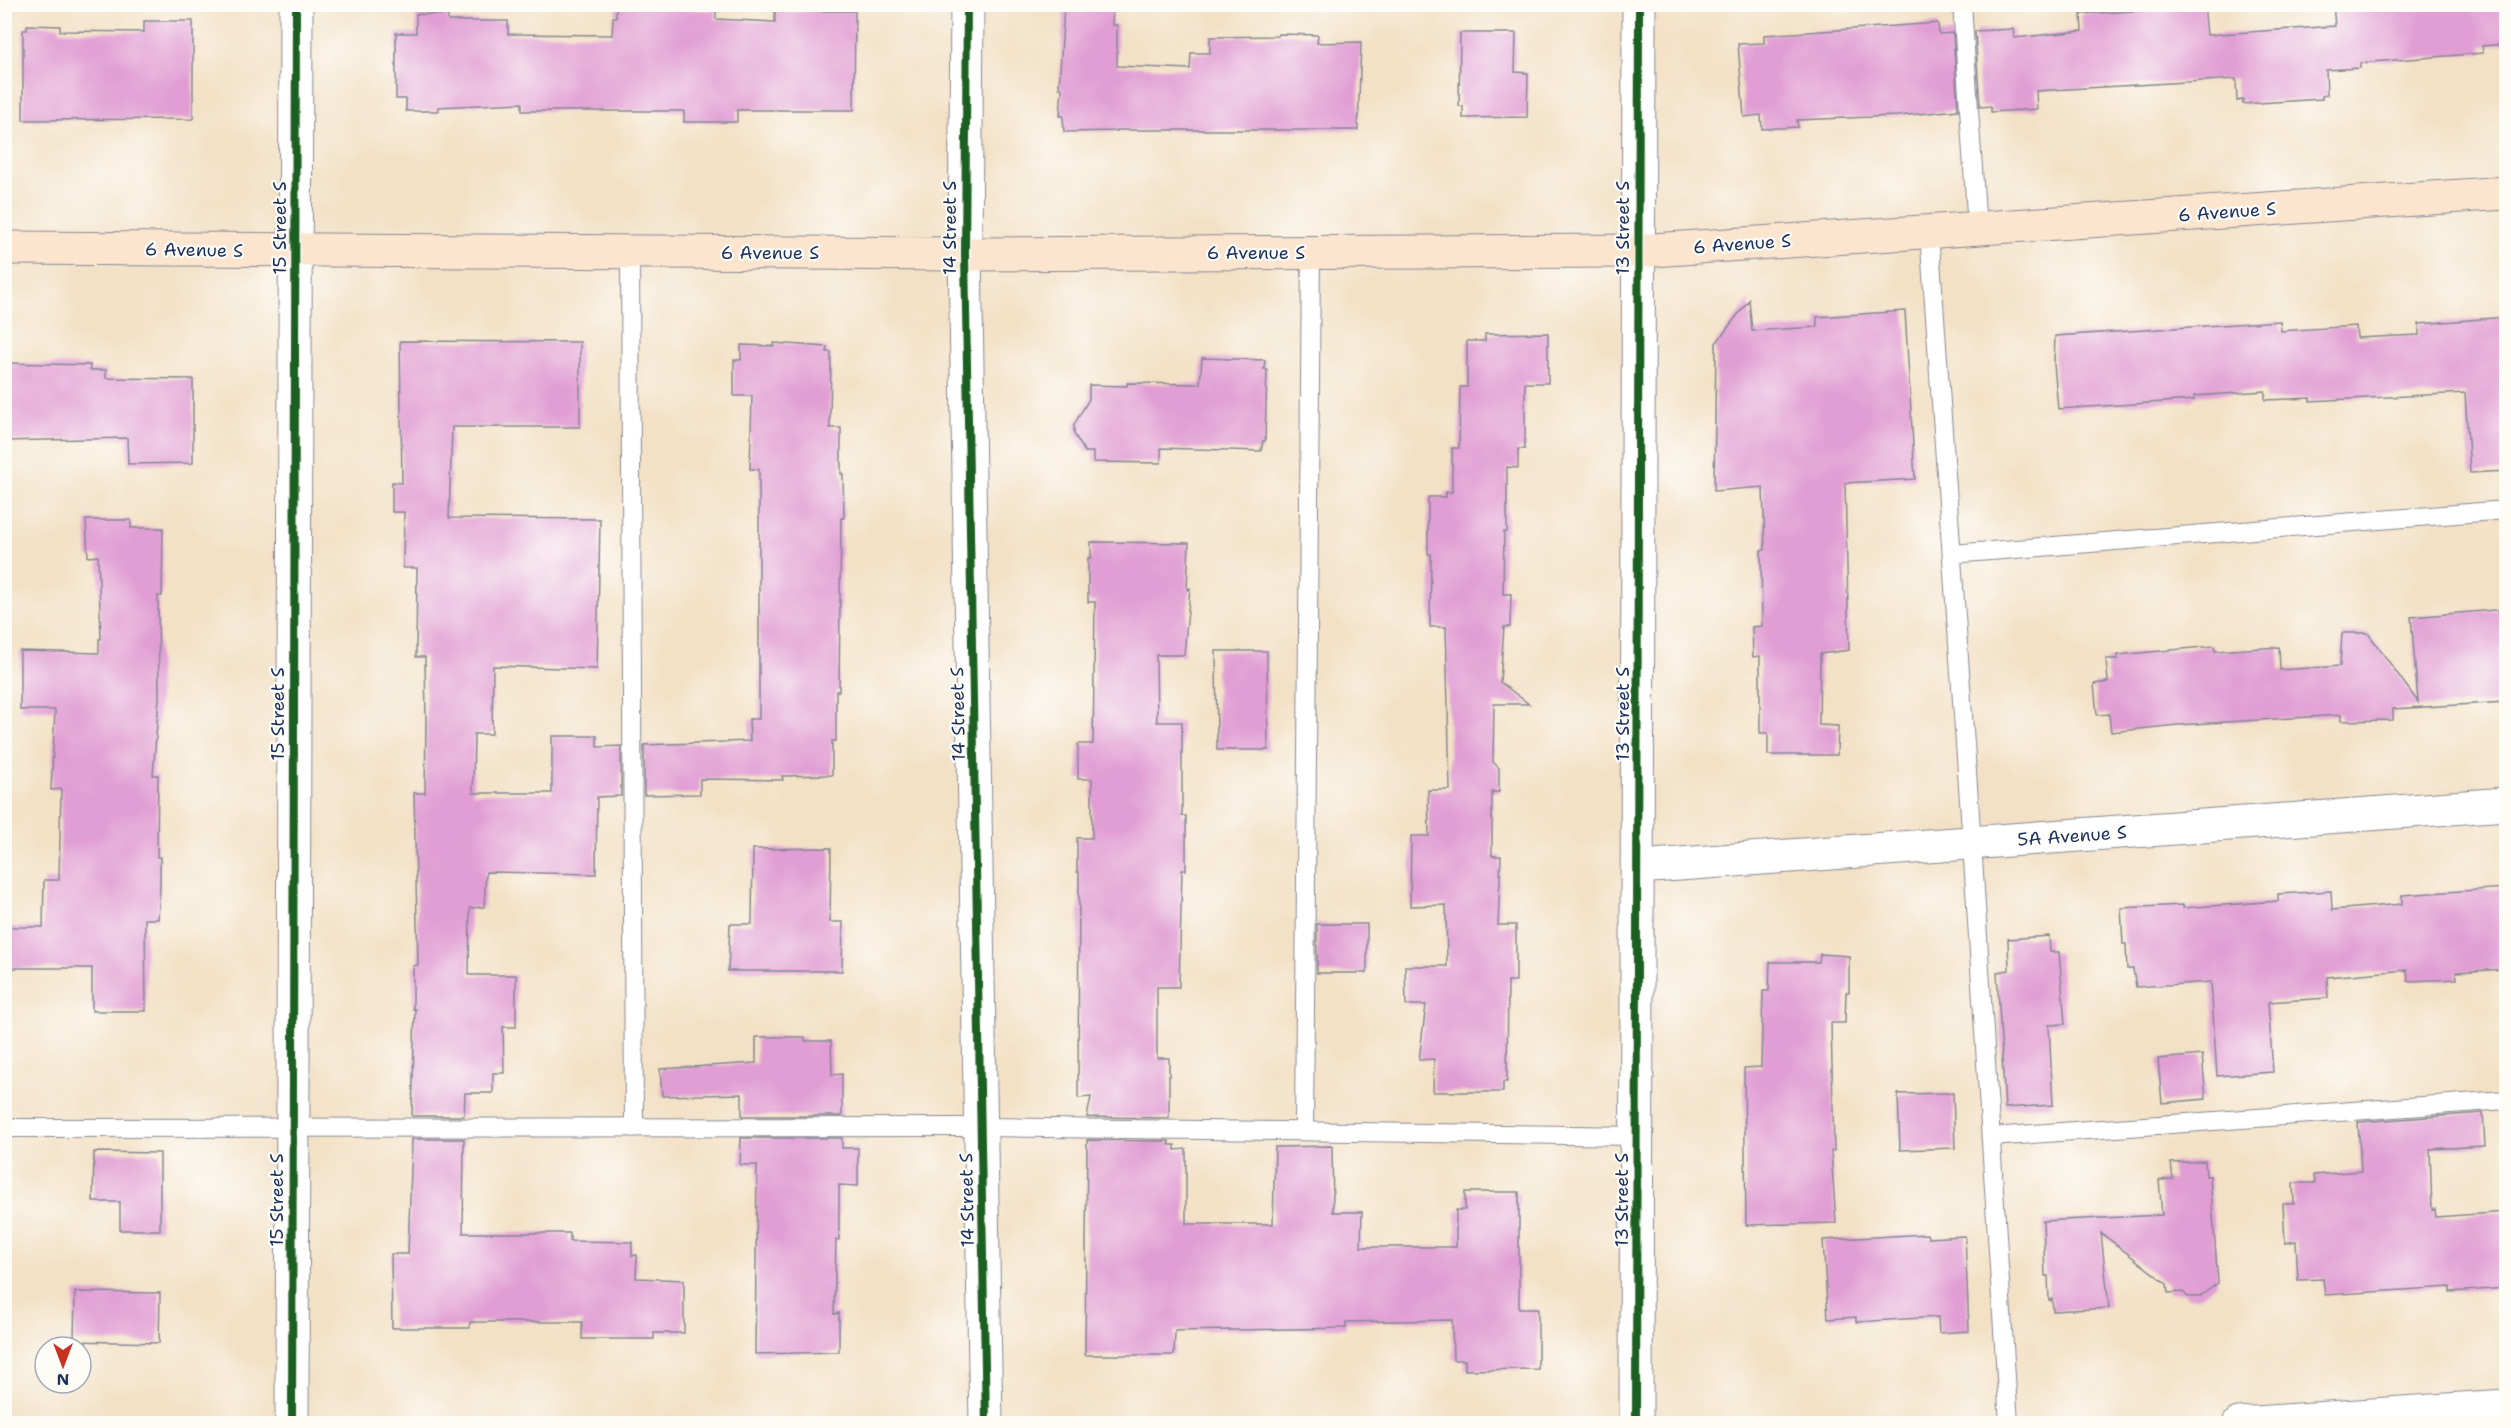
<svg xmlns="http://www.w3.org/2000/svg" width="2511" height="1428" font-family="'Shantell Sans',sans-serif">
	<rect width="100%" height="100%" fill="#fdfcf7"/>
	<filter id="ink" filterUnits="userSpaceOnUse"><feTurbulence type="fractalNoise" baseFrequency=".0167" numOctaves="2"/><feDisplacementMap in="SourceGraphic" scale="12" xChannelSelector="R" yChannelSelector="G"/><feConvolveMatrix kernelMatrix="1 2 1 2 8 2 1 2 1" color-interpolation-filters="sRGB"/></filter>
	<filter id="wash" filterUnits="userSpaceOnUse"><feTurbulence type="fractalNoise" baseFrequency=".008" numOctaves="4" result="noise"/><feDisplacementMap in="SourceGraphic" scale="24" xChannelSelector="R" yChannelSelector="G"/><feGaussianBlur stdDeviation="1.35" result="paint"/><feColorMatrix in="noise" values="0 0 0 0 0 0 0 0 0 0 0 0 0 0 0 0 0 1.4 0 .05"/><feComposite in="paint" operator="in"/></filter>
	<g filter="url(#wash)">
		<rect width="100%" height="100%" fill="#f3e1c6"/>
		<g id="blocks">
			<path fill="#e19ed4" d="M 616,4 L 664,5 L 664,9 L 716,10 L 716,19 L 775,22 L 775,11 L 855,11 L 854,110 L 737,110 L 737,122 L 684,122 L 684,111 L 522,111 L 522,103 L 438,107 L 438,111 L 406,111 L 406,99 L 396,99 L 396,33 L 416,33 L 416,14 L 448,15 L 448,21 L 508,21 L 508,34 L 612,35 L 613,17 L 616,17 Z
				M 2149,4 L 2204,4 L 2207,35 L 2335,26 L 2333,4 L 2506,4 L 2506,44 L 2482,46 L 2483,53 L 2360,63 L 2360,68 L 2326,70 L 2327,95 L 2322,96 L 2322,99 L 2243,104 L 2243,100 L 2237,101 L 2236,79 L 2036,91 L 2037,109 L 1991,112 L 1991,106 L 1980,107 L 1975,31 L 2013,29 L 2014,38 L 2082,31 L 2081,14 L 2149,10 Z
				M 1064,5 L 1113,7 L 1112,25 L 1117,25 L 1117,66 L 1190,69 L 1191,53 L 1210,53 L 1210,37 L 1278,36 L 1278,34 L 1318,35 L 1317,43 L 1361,42 L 1358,130 L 1117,130 L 1117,131 L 1064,132 L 1063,116 L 1060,116 L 1062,88 L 1059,88 Z
				M 144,21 L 193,21 L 193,119 L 23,120 L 23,30 L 27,30 L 27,25 L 60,26 L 60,31 L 144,32 Z
				M 1938,23 L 1939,34 L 1953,33 L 1958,110 L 1897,116 L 1797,120 L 1798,127 L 1762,129 L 1761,115 L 1744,117 L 1738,44 L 1764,43 L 1764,35 Z
				M 1460,33 L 1516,33 L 1515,72 L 1528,73 L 1527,117 L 1463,118 L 1463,106 L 1459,106 Z
				M 1749,300 L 1752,331 L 1817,327 L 1817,317 L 1905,311 L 1915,479 L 1845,483 L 1849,650 L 1820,654 L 1819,725 L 1838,726 L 1837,755 L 1768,755 L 1768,733 L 1760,733 L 1760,656 L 1753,657 L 1752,627 L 1762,626 L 1761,550 L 1765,550 L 1763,487 L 1714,491 L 1716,343 Z
				M 2506,317 L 2506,471 L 2470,473 L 2465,393 L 2310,401 L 2310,398 L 2265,400 L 2265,391 L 2194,396 L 2194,400 L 2058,409 L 2054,364 L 2055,336 L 2280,321 L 2281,331 L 2356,326 L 2357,338 L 2419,335 L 2419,324 Z
				M 1548,333 L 1548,383 L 1525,383 L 1525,449 L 1518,449 L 1518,468 L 1507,467 L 1507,532 L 1504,532 L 1503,594 L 1511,594 L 1510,627 L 1504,627 L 1500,682 L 1529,704 L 1494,704 L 1493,762 L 1499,768 L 1499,792 L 1492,792 L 1492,856 L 1501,856 L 1498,925 L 1516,925 L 1516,981 L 1508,981 L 1507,1082 L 1503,1082 L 1503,1092 L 1433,1092 L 1434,1059 L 1419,1060 L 1426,1005 L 1406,1005 L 1405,966 L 1447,966 L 1446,905 L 1410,906 L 1411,836 L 1429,836 L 1428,790 L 1450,790 L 1446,627 L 1430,627 L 1431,554 L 1428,554 L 1428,497 L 1446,497 L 1446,492 L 1452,492 L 1452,448 L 1459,448 L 1460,387 L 1467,387 L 1467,341 L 1485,341 L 1485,334 Z
				M 400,341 L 580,342 L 580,427 L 452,427 L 449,518 L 600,519 L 597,669 L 493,666 L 492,734 L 474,734 L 473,793 L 552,793 L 552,736 L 597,736 L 597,747 L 621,746 L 621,796 L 597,797 L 596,874 L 486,872 L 484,907 L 470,908 L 469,975 L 516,975 L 516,1027 L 503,1027 L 504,1073 L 493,1073 L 493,1093 L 465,1093 L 464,1116 L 412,1116 L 415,1009 L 413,1009 L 413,966 L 418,965 L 414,793 L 425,793 L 426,721 L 425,657 L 416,657 L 417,568 L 403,568 L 404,512 L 392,512 L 392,482 L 402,483 Z
				M 774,343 L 827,347 L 827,352 L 831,352 L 830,428 L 841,428 L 841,474 L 843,474 L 844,518 L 841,518 L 839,691 L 836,691 L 836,741 L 832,741 L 832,775 L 782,776 L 783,780 L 700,779 L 700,794 L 644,795 L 644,745 L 750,741 L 749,719 L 759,719 L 759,469 L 750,469 L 752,396 L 734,396 L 734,360 L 741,360 L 741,345 L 774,346 Z
				M 1202,358 L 1265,360 L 1264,369 L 1267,370 L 1265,441 L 1263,441 L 1261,451 L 1161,448 L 1161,463 L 1093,462 L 1093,452 L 1085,452 L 1074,434 L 1074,425 L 1089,399 L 1089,385 L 1127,386 L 1127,383 L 1200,384 Z
				M 4,363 L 90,365 L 90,370 L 106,370 L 106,378 L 193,379 L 193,463 L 128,464 L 127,438 L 4,441 Z
				M 86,520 L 131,520 L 131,528 L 163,528 L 162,596 L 158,596 L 159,698 L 153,775 L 158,775 L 157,857 L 160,857 L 160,887 L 158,919 L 145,919 L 146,1011 L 92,1011 L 92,968 L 4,968 L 4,927 L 43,927 L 44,880 L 59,880 L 61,789 L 51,790 L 55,710 L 20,710 L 20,651 L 99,653 L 99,639 L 101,639 L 98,556 L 88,557 Z
				M 1091,542 L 1189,543 L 1187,589 L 1190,588 L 1184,655 L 1156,655 L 1157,722 L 1182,722 L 1182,816 L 1186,816 L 1186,870 L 1182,870 L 1179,987 L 1157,987 L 1157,1058 L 1169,1058 L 1169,1118 L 1087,1117 L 1091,1097 L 1078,1098 L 1079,872 L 1077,872 L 1077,838 L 1092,838 L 1092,779 L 1078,779 L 1078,744 L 1093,744 L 1095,602 L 1088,602 L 1088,558 L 1091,558 Z
				M 2506,609 L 2506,702 L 2393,709 L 2393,720 L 2341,721 L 2341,715 L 2177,725 L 2111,732 L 2109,714 L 2097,715 L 2094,684 L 2108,682 L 2106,659 L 2118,659 L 2118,655 L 2214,646 L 2215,651 L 2279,647 L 2280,670 L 2340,666 L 2342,633 L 2368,633 L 2418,702 L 2411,617 Z
				M 1216,651 L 1267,651 L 1268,750 L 1217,750 Z
				M 831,848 L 830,922 L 843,922 L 842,971 L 728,971 L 730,924 L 752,924 L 753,849 Z
				M 2506,888 L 2506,969 L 2456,972 L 2457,979 L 2408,981 L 2407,970 L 2327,977 L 2328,998 L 2268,1002 L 2273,1072 L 2217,1076 L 2211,982 L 2136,987 L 2133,969 L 2127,969 L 2126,944 L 2123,944 L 2121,908 L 2183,905 L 2183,908 L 2278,901 L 2278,894 L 2331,891 L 2332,910 L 2402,904 L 2402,895 Z
				M 1317,924 L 1367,924 L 1367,973 L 1317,973 Z
				M 2049,936 L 2050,952 L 2059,952 L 2065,1024 L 2049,1025 L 2053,1105 L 2005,1108 L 1997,972 L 2009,970 L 2008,939 Z
				M 1820,954 L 1849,956 L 1849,992 L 1846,992 L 1845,1023 L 1831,1023 L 1834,1151 L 1831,1151 L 1836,1223 L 1746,1225 L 1744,1068 L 1761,1067 L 1763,991 L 1769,991 L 1770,962 L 1819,962 Z
				M 756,1037 L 805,1037 L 805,1041 L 831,1041 L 832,1075 L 842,1074 L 842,1116 L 742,1116 L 742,1094 L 662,1096 L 660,1069 L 756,1063 Z
				M 2202,1055 L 2206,1099 L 2162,1103 L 2158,1059 Z
				M 1953,1093 L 1955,1148 L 1900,1150 L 1898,1094 Z
				M 2483,1113 L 2485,1146 L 2430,1149 L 2432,1210 L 2435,1209 L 2436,1217 L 2506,1212 L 2506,1288 L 2450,1292 L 2450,1287 L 2325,1295 L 2323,1279 L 2298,1280 L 2296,1241 L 2285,1243 L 2283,1204 L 2294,1204 L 2293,1183 L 2315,1183 L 2314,1175 L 2361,1171 L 2358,1122 Z
				M 741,1138 L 842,1138 L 842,1148 L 858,1148 L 858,1186 L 839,1185 L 839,1240 L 836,1240 L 834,1314 L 839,1313 L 839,1352 L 755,1354 L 757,1165 L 740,1165 Z
				M 412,1139 L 464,1139 L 463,1233 L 570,1233 L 570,1241 L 632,1242 L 632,1256 L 637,1255 L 636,1278 L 684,1280 L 684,1333 L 654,1333 L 654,1339 L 582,1339 L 582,1322 L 470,1322 L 470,1328 L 392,1328 L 391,1254 L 408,1254 Z
				M 1087,1140 L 1169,1141 L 1169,1145 L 1175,1145 L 1175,1150 L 1186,1149 L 1186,1224 L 1273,1224 L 1275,1147 L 1332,1146 L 1333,1212 L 1362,1212 L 1361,1247 L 1456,1247 L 1456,1210 L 1465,1210 L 1465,1192 L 1519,1192 L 1519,1309 L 1538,1309 L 1538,1369 L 1465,1370 L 1465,1360 L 1453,1360 L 1452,1320 L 1346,1322 L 1346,1328 L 1175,1331 L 1174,1355 L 1085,1355 Z
				M 94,1152 L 160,1153 L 160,1230 L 120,1230 L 120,1202 L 93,1202 Z
				M 2205,1161 L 2206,1176 L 2210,1176 L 2218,1283 L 2199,1297 L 2188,1297 L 2183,1292 L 2168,1293 L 2167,1284 L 2101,1233 L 2109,1308 L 2053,1311 L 2052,1299 L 2049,1300 L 2048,1276 L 2045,1276 L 2043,1221 L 2162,1215 L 2159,1180 L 2173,1179 L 2171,1163 Z
				M 1927,1234 L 1928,1238 L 1965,1236 L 1969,1331 L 1939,1333 L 1938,1317 L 1856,1322 L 1856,1317 L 1828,1319 L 1823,1240 Z
				M 75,1292 L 160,1293 L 159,1343 L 74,1341 Z"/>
		</g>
	</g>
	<g filter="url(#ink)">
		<use href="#blocks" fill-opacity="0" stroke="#878892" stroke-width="1.5"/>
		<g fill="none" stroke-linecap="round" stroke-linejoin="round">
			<g stroke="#878892" stroke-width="20">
				<path id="service" d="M 1962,4 L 1977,229
					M 1929,232 L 1972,843 L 2009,1424
					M 630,253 L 634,1128
					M 1952,554 L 2506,510
					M 4,1128 L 981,1127 L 1637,1136
					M 1304,1131 L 1311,253
					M 1991,1137 L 2506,1100"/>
			</g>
			<g stroke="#878892" stroke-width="35">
				<path id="minor" d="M 967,4 L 965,254 L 986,1424
					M 1638,867 L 2506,804
					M 292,1424 L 296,4
					M 2239,1424 L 2506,1406"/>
			</g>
			<g stroke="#878892" stroke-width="35">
				<path id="tertiary" d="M 1636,1424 L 1639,4"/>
			</g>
			<g stroke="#878892" stroke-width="35">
				<path id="secondary" d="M 4,248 L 965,254 L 1638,251 L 2506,193"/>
			</g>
			<use href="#service" stroke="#fff" stroke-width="18"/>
			<use href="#minor" stroke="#fff" stroke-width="33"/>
			<use href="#tertiary" stroke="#fff" stroke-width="33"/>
			<use href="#secondary" stroke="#fbe5cf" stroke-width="33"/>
			<g stroke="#fdfcf7" stroke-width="11">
				<path id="cycleway" d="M 967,4 L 965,254 L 986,1424
					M 292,1424 L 296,4
					M 1636,1424 L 1639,4"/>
			</g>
			<use href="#cycleway" stroke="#1b5e20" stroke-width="8"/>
		</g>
	</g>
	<g text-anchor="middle" stroke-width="4.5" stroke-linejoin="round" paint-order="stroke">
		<g font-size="18" fill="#1b2f5e" stroke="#fdfcf7">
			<text transform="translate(2227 212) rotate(-4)" y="6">6 Avenue S</text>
			<text transform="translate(280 228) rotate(-90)" y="6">15 Street S</text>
			<text transform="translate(950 228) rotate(-90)" y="6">14 Street S</text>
			<text transform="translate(1623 228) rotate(-90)" y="6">13 Street S</text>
			<text transform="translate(1742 244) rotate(-4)" y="6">6 Avenue S</text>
			<text transform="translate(194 250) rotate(1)" y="6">6 Avenue S</text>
			<text x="770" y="259">6 Avenue S</text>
			<text x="1256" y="259">6 Avenue S</text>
			<text transform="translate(278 714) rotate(-90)" y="6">15 Street S</text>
			<text transform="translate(958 714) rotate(-91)" y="6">14 Street S</text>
			<text transform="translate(1623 714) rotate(-90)" y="6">13 Street S</text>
			<text transform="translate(2072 836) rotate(-4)" y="6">5A Avenue S</text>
			<text transform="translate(277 1200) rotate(-90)" y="6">15 Street S</text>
			<text transform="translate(967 1200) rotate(-91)" y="6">14 Street S</text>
			<text transform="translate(1622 1200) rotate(-90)" y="6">13 Street S</text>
		</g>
	</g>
	<rect width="2511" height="1428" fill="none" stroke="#fdfcf7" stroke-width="24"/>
	<g transform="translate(63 1365) rotate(180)"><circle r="28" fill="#fdfcf7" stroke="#a3aaba" stroke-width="1.5"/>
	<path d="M0-4.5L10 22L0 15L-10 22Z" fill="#c8321e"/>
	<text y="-9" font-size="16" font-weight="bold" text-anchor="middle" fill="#1b2f5e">N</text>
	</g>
</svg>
